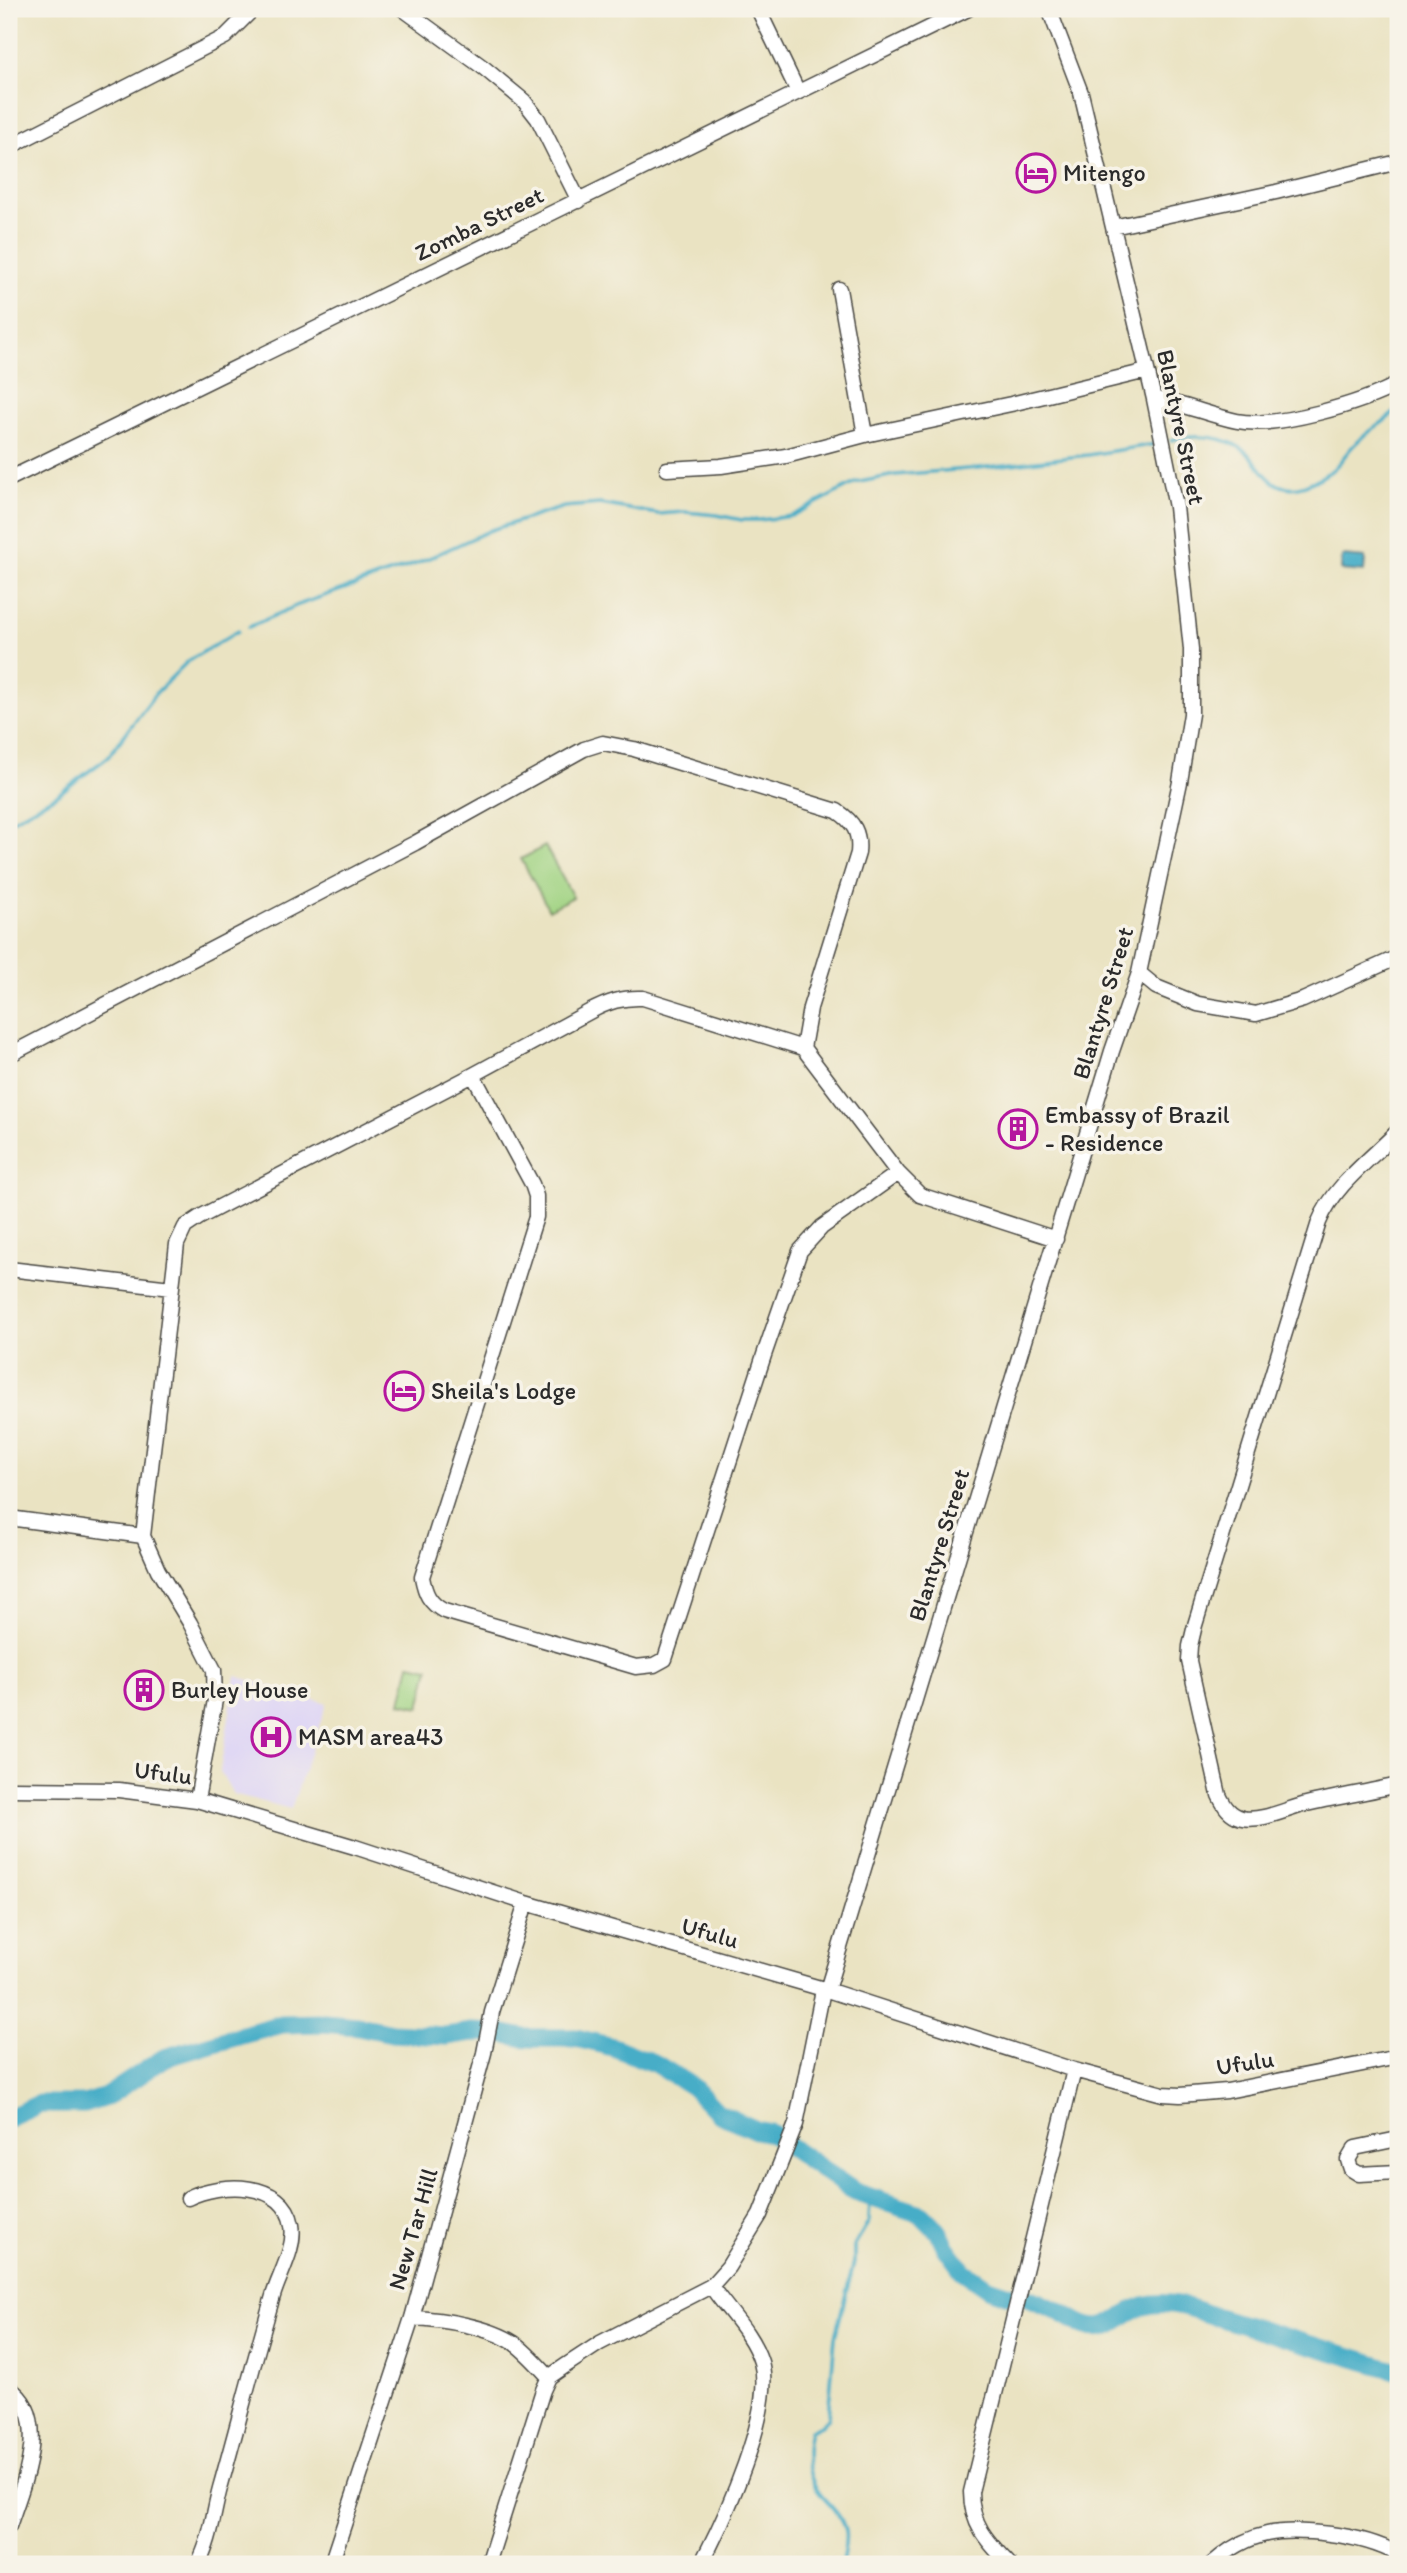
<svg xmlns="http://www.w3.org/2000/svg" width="1407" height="2573" font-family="Itim,sans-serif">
	<rect width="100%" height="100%" fill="#f7f3e8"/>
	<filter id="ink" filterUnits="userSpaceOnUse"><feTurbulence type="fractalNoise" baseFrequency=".0143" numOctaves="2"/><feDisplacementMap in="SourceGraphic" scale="14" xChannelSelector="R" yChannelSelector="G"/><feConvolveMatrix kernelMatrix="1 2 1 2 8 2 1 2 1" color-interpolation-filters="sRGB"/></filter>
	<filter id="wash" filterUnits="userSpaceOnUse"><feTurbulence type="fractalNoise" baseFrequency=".00686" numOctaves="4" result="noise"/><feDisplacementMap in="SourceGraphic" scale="28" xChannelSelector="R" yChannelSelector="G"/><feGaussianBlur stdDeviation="1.57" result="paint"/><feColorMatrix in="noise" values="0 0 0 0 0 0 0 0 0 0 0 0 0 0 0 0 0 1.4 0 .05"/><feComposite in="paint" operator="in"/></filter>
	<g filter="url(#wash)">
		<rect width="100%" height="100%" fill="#eae3c2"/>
		<path fill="#ded5f5" d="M 236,1676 L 327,1703 L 291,1809 L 233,1794 L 220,1771 Z"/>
		<path fill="#a0d382" stroke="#667f56" stroke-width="2" d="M 545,846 L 573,897 L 549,910 L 521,859 Z
			M 410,1664 L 429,1668 L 420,1707 L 401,1703 Z"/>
		<path fill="#47adc7" stroke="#396c79" stroke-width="2" d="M 1342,556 L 1365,558 L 1364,572 L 1341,570 Z"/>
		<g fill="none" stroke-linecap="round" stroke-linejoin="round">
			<path stroke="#47adc7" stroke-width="3.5" d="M 1171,440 C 1194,435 1219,435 1239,447 C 1251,454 1257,464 1265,474 C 1285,498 1309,486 1331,471 C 1341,463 1347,451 1356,443 C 1369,430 1386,422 1398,409
				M 249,627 L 298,605 L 418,563 L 491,530 L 564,507 L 600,504 L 658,514 L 685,512 L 717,515 L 742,520 L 760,520 L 792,516 L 855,483 L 895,475 L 979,468 L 1088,455 L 1156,444
				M 9,822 L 57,795 L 108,757 L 156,693 L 188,661 L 238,631
				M 842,2564 C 843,2554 847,2541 845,2531 C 842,2515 831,2507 821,2495 C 807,2478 804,2452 810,2431 L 822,2425 L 828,2417 L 835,2337 L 854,2262 L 854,2246 L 869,2221 L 870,2197"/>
			<path stroke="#47adc7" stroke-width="19" d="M 9,2118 L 39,2104 L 84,2104 L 106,2097 L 164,2058 L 242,2035 L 282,2024 L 323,2023 L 358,2026 L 392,2033 L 446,2036 L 472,2032 L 500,2033 L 525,2038 L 576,2038 L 613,2047 L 656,2064 L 693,2087 L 718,2113 L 756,2130 L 771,2133 L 780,2139
				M 789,2146 L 855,2192 L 921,2214 L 938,2231 L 946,2248 L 963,2271 L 988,2288 L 1009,2295
				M 1028,2298 C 1038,2303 1048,2306 1058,2311 C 1072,2318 1085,2331 1103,2327 C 1112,2325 1119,2319 1126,2314 C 1151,2298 1178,2302 1204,2313 L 1398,2371"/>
		</g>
	</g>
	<g filter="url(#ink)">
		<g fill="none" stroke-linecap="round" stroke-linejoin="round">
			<g stroke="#484742" stroke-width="17">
				<path id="minor" d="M 403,9 L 484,68 L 524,101 L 538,119 L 579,201
					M 758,9 L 798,92
					M 9,147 L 225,37 L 253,9
					M 1113,227 L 1276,192 L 1398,162
					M 839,289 L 865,435
					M 1154,399 C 1182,403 1208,415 1237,421 C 1276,429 1363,403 1398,384
					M 667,469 L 721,466 L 786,456 L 865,435 L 1011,404 L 1147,371
					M 9,479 L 968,9
					M 1139,973 L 1156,987 L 1198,1004 L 1256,1014 L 1303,1000 L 1398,957
					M 9,1055 L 415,843 L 584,749 L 603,743 L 634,749 L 837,811 C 854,822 860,833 858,853 L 810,1008 L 803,1048
					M 473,1075 L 532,1184 L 536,1196 L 536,1217 L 422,1577 C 425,1593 429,1603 444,1611 L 636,1667 L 654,1665 L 665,1659 L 764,1355 L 800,1251 L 822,1227 L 898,1173
					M 1398,1131 C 1371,1159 1334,1185 1319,1222 L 1195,1625 L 1190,1646 L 1189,1661 L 1219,1795 C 1224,1806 1230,1815 1242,1818 C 1261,1822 1287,1809 1306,1804 C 1337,1797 1368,1792 1398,1785
					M 9,1269 L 171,1288
					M 9,1518 L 143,1536
					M 9,1789 L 119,1790 L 197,1800 L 355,1847 L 526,1903 L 827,1990 L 1074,2070 L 1163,2094 L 1180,2095 L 1227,2091 L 1398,2057
					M 197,1800 L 215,1700 L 214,1670 L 190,1623 L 158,1570 L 143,1536 L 177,1244 L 185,1227 L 200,1217 L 473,1075 L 589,1012 C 608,1002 622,997 643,998 L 803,1048 L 898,1173 L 920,1195 L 1056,1239
					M 827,1990 L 1112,1051 L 1139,973 L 1180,782 L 1191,714 L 1191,649 L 1176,507 L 1154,399 L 1081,93 L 1049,9
					M 1398,2139 L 1355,2148 L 1348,2160 L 1351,2169 L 1359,2174 L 1398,2172
					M 188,2198 C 220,2182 284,2180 292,2225 C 296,2248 279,2275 273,2296 C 254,2360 238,2424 220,2488 C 213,2514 211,2540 198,2564
					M 412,2318 C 442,2319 494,2327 518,2346 C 529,2355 539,2366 549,2377
					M 9,2388 C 53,2417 22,2487 9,2526
					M 331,2564 L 412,2318 L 484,2053 L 492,2012 L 526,1903
					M 488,2564 L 543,2390 L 549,2377 L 565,2366 L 600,2343 L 711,2286 L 728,2267 L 760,2215 L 796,2124 L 823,1990
					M 701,2564 C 724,2520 775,2410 761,2362 C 752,2333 727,2310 711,2286
					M 1009,2564 C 988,2542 971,2525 971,2492 L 1074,2070
					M 1212,2564 C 1250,2530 1281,2528 1330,2534 C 1355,2537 1376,2542 1398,2554"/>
			</g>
			<use href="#minor" stroke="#fff" stroke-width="14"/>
		</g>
	</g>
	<defs>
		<g id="hotel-ring" transform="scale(2.0125)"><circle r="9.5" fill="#f7f3e8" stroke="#b5179e" stroke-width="1.5"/><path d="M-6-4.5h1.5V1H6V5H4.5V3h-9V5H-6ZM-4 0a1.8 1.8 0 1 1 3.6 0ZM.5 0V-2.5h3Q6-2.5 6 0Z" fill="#b5179e"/></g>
		<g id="building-ring" transform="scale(2.0125)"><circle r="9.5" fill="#f7f3e8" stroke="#b5179e" stroke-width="1.5"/><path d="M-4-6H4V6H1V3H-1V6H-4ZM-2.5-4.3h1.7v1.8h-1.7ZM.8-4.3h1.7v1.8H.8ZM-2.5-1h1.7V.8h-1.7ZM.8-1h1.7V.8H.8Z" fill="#b5179e"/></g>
		<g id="hospital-ring" transform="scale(2.0125)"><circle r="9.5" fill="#f7f3e8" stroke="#b5179e" stroke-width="1.5"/><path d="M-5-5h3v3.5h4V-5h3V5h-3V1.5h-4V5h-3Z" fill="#b5179e"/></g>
	</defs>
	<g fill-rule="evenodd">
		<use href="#hotel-ring" x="1036" y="173"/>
		<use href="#building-ring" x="1018" y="1129"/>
		<use href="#hotel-ring" x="404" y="1391"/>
		<use href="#building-ring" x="144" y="1690"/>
		<use href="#hospital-ring" x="271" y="1737"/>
	</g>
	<g text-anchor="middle" stroke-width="7" stroke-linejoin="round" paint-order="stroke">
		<g font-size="24" fill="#2b2b2b" stroke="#f7f3e8" text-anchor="start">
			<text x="1063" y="181">Mitengo</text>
			<text x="1045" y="1123">Embassy of Brazil<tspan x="1045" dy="28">- Residence</tspan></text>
			<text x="431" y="1399">Sheila's Lodge</text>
			<text x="171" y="1698">Burley House</text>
			<text x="298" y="1745">MASM area43</text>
		</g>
		<g font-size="24" fill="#2b2b2b" stroke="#f7f3e8">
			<text transform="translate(479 224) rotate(-26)" y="8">Zomba Street</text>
			<text transform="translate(1181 427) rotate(78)" y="8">Blantyre Street</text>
			<text transform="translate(1103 1003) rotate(-73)" y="8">Blantyre Street</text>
			<text transform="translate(939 1545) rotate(-73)" y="8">Blantyre Street</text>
			<text transform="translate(163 1773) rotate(7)" y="8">Ufulu</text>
			<text transform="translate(710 1933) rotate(16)" y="8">Ufulu</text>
			<text transform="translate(1245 2063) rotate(-9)" y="8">Ufulu</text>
			<text transform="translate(413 2229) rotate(-74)" y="8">New Tar Hill</text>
		</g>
	</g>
	<rect width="1407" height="2573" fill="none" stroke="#f7f3e8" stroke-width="35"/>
</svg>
